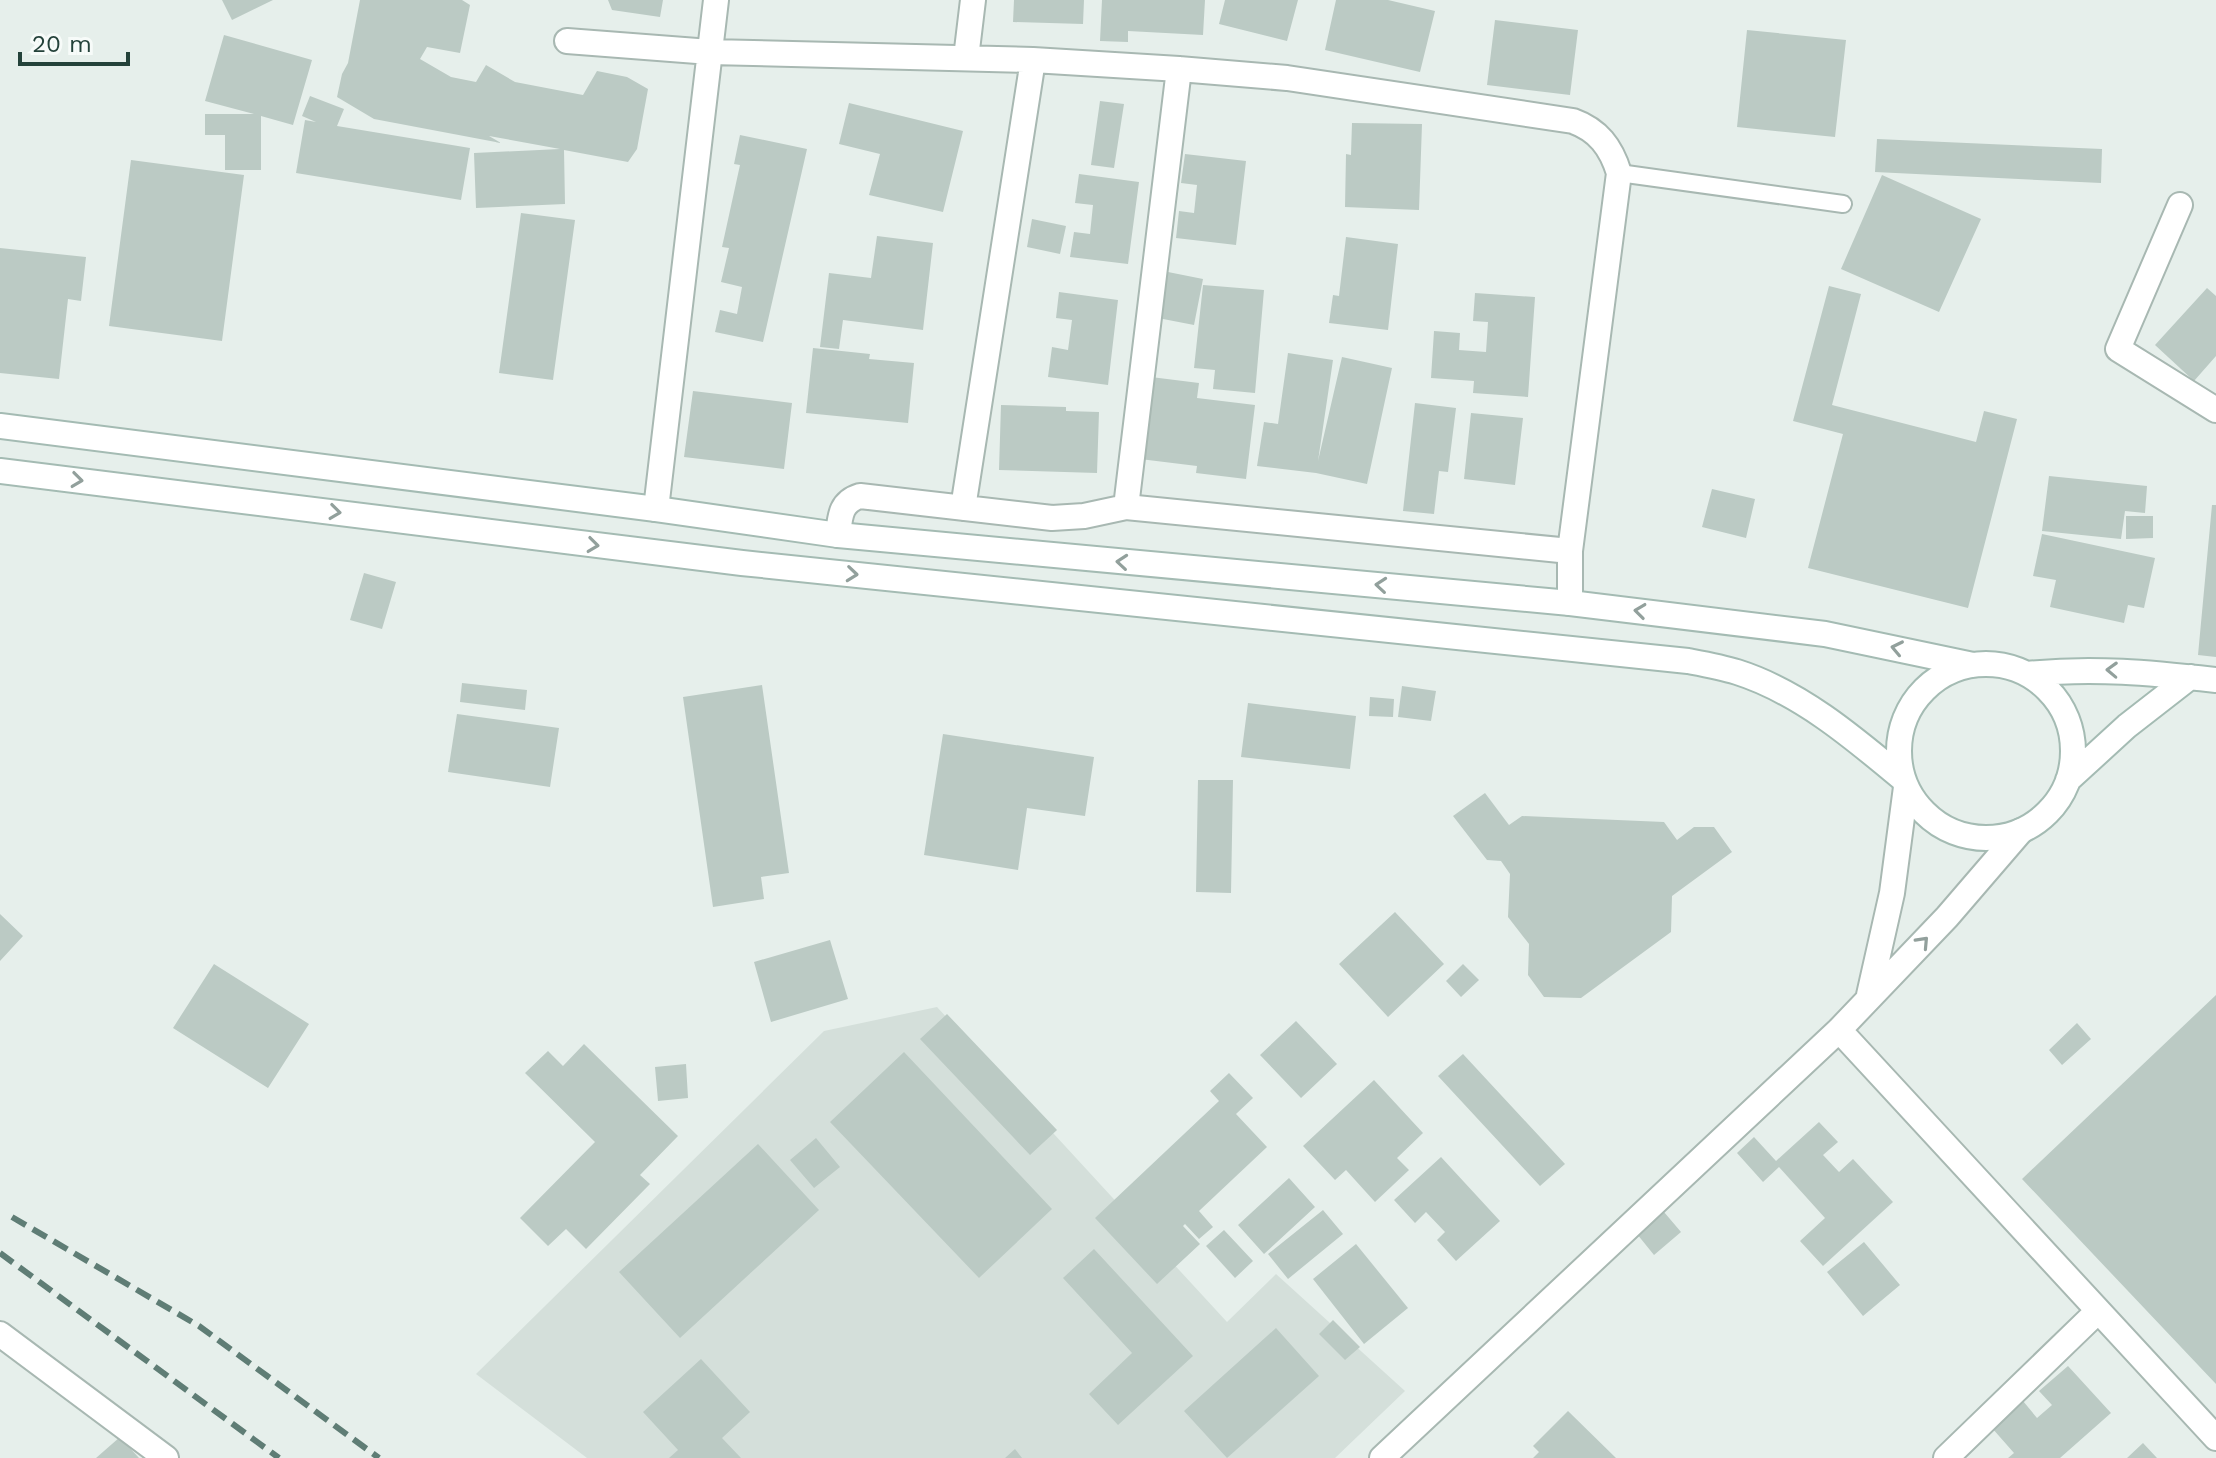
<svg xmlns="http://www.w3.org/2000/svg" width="2216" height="1458" font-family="'Work Sans',sans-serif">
	<rect width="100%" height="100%" fill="#e6efeb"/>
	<path fill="#d4dfda" d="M 937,1007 L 1227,1322 L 1276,1274 L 1405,1391 L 1335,1458 L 587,1458 L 476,1374 L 824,1031 Z"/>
	<path fill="#bbcac4" d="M 222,0 L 273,0 L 232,20 Z
		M 360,0 L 462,0 L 470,5 L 460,53 L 427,47 L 420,59 L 451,77 L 476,82 L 486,65 L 515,82 L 583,95 L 597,71 L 627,77 L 648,89 L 637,149 L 628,162 L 564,150 L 565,204 L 476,208 L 474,153 L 560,149 L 489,136 L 501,143 L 374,119 L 337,97 L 342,74 L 348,63 Z
		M 608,0 L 663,0 L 660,17 L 612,10 Z
		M 1014,0 L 1084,0 L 1083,24 L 1013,22 Z
		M 1102,0 L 1205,0 L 1203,35 L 1128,31 L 1128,42 L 1100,41 Z
		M 1225,0 L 1298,0 L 1287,41 L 1219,24 Z
		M 1336,0 L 1388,0 L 1435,11 L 1420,72 L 1325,50 Z
		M 1495,20 L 1578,30 L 1570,95 L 1487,85 Z
		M 1747,30 L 1846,40 L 1835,137 L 1737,127 Z
		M 224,35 L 312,60 L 293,125 L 261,116 L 261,170 L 225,170 L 225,135 L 205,135 L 205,114 L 254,114 L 205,101 Z
		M 310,96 L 344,109 L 337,126 L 470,148 L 461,200 L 296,173 L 305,120 L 316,122 L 302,116 Z
		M 1100,101 L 1124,104 L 1114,168 L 1091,165 Z
		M 849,103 L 963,131 L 943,212 L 869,195 L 880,154 L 839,144 Z
		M 1352,123 L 1422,124 L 1419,210 L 1345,207 L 1346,154 L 1351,155 Z
		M 740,135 L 807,149 L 763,342 L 715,332 L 720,310 L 737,314 L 742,287 L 721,282 L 729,248 L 722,247 L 740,165 L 734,164 Z
		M 1877,139 L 2102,149 L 2101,183 L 1875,172 Z
		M 1185,154 L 1246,161 L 1236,245 L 1176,238 L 1179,211 L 1194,213 L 1197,185 L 1181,183 Z
		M 131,160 L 244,175 L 222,341 L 109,326 Z
		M 1079,174 L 1139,182 L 1128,264 L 1070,257 L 1074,232 L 1090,234 L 1093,205 L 1075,203 Z
		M 1882,175 L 1981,219 L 1939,312 L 1841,269 Z
		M 521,213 L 575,220 L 553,380 L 499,373 Z
		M 1032,219 L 1066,226 L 1060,254 L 1027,247 Z
		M 877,236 L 933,243 L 923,330 L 843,320 L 839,349 L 820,347 L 829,273 L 871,278 Z
		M 1346,237 L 1398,244 L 1388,330 L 1329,323 L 1333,295 L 1339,296 Z
		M 0,248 L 86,257 L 81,301 L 68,299 L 59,379 L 0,373 Z
		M 1168,272 L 1203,279 L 1194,325 L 1158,318 Z
		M 1203,285 L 1264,290 L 1255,393 L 1213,389 L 1215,370 L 1194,368 Z
		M 1829,286 L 1861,294 L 1832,405 L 1976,442 L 1984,411 L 2017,419 L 1968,608 L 1808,568 L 1843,434 L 1793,421 Z
		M 2207,288 L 2216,296 L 2216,356 L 2194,381 L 2155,345 Z
		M 1059,292 L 1118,300 L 1108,385 L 1048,377 L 1052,347 L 1068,350 L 1072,320 L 1056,318 Z
		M 1475,293 L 1535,297 L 1528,397 L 1473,393 L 1474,381 L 1431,378 L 1434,331 L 1460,333 L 1459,350 L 1486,352 L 1488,322 L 1473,321 Z
		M 813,348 L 870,354 L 869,359 L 914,363 L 908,423 L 806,413 Z
		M 1288,353 L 1333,360 L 1318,461 L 1342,357 L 1392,368 L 1367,484 L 1316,473 L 1257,466 L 1264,422 L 1278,424 Z
		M 1151,377 L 1199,383 L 1197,398 L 1255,405 L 1246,479 L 1196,473 L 1197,466 L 1140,459 Z
		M 693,391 L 792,403 L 784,469 L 684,457 Z
		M 1415,403 L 1456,408 L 1448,472 L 1439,471 L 1434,514 L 1403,511 Z
		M 1001,405 L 1066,407 L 1066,411 L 1099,412 L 1097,473 L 999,470 Z
		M 1471,413 L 1523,418 L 1515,485 L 1464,479 Z
		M 2049,476 L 2147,486 L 2145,513 L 2125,511 L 2121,539 L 2042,531 Z
		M 1712,489 L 1755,499 L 1746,538 L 1702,527 Z
		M 2212,505 L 2216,505 L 2216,657 L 2198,655 Z
		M 2126,516 L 2153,516 L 2153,538 L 2126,539 Z
		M 2042,534 L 2155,558 L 2144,608 L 2128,605 L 2124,623 L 2050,607 L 2056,580 L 2033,576 Z
		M 364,573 L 396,582 L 382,629 L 350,620 Z
		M 462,683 L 527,690 L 525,710 L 460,702 Z
		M 762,685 L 789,873 L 761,877 L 764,899 L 713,907 L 683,697 Z
		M 1402,686 L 1436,691 L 1431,721 L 1398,717 Z
		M 1370,697 L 1394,699 L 1393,717 L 1369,716 Z
		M 1248,703 L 1356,716 L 1350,769 L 1241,757 Z
		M 457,714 L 559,728 L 550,787 L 448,772 Z
		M 943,734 L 1094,757 L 1085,816 L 1027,808 L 1018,870 L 924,855 Z
		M 1198,780 L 1233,780 L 1231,893 L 1196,892 Z
		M 1485,793 L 1509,825 L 1522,816 L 1664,822 L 1677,840 L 1694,827 L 1714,827 L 1732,852 L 1672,896 L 1671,932 L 1581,998 L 1544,997 L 1528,975 L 1529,944 L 1508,917 L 1510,874 L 1501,861 L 1487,860 L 1453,816 Z
		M 1395,912 L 1444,964 L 1388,1017 L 1339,964 Z
		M 0,914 L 23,936 L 0,961 Z
		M 830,940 L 848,999 L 771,1022 L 754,962 Z
		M 214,964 L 309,1024 L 268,1088 L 173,1028 Z
		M 1463,964 L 1479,980 L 1461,997 L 1446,981 Z
		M 2216,995 L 2216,1384 L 2022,1179 Z
		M 947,1014 L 1057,1130 L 1030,1155 L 920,1039 Z
		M 1296,1021 L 1337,1064 L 1301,1098 L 1260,1055 Z
		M 2077,1023 L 2091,1039 L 2062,1065 L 2049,1050 Z
		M 584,1044 L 678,1136 L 640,1175 L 650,1184 L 586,1249 L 566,1229 L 548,1246 L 520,1218 L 595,1142 L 525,1073 L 548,1051 L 563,1066 Z
		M 904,1052 L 1052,1209 L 979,1278 L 830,1122 Z
		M 1463,1054 L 1565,1164 L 1540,1186 L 1438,1076 Z
		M 686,1064 L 688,1098 L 658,1101 L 655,1067 Z
		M 1229,1073 L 1253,1098 L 1236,1114 L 1267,1147 L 1199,1211 L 1213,1227 L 1199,1239 L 1185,1224 L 1183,1226 L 1200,1244 L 1157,1284 L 1095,1218 L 1219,1101 L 1210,1091 Z
		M 1374,1080 L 1423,1133 L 1397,1158 L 1409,1170 L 1375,1202 L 1346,1170 L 1335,1180 L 1303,1146 Z
		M 1819,1122 L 1838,1142 L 1823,1155 L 1839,1172 L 1853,1159 L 1893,1202 L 1823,1266 L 1800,1241 L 1825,1218 L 1779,1167 L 1763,1182 L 1737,1153 L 1754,1137 L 1776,1161 Z
		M 816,1138 L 840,1167 L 814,1188 L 790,1160 Z
		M 758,1144 L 819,1210 L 680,1338 L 619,1272 Z
		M 1441,1157 L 1500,1221 L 1456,1261 L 1437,1240 L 1445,1232 L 1426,1212 L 1415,1223 L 1394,1200 Z
		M 1289,1178 L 1315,1207 L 1264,1254 L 1238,1225 Z
		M 1323,1210 L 1343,1234 L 1288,1279 L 1268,1254 Z
		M 1664,1212 L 1681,1232 L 1654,1255 L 1637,1234 Z
		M 1224,1230 L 1253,1261 L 1235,1278 L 1206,1246 Z
		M 1864,1242 L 1900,1285 L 1863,1316 L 1827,1272 Z
		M 1356,1244 L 1408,1308 L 1364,1344 L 1313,1279 Z
		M 1094,1249 L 1193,1356 L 1118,1425 L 1089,1394 L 1132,1353 L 1063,1278 Z
		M 1333,1320 L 1360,1347 L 1345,1360 L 1319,1334 Z
		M 1276,1328 L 1319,1376 L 1227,1458 L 1184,1411 Z
		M 701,1359 L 750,1412 L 722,1438 L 741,1458 L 669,1458 L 678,1450 L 643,1412 Z
		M 2068,1366 L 2111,1413 L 2060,1458 L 2008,1458 L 2014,1453 L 1992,1428 L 2023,1401 L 2037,1418 L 2052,1405 L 2039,1391 Z
		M 1568,1411 L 1616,1458 L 1533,1458 L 1539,1452 L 1533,1446 Z
		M 120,1437 L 139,1458 L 96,1458 Z
		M 2143,1443 L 2157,1458 L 2127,1458 Z
		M 1015,1449 L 1022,1458 L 1005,1458 Z"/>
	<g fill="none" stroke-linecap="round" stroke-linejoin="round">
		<g stroke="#a8b8b2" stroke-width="20">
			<path id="service" d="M 1619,173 L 1843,204"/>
		</g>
		<g stroke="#a8b8b2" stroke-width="28">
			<path id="minor" d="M 567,41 L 710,52 L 1033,60 L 1179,69 L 1287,78 L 1573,121 C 1598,130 1611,147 1619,173 L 1570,551 L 1570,603
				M 966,58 L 973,0
				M 2180,205 L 2118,349 L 2216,410
				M 1126,507 L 1179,69
				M 963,508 L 1033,60
				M 656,509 L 716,0
				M 838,535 C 840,517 840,502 860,496 L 1052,518 L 1084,516 L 1126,507 L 1570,551
				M 1869,995 L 1892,893 L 1906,787
				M 1839,1030 L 2216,1438
				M 0,1334 L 166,1458
				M 1382,1458 L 1839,1030 L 1947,917 L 2021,831
				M 1946,1458 L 2098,1311"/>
		</g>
		<g stroke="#a4bbb3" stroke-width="28">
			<path id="secondary" d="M 0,426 L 656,509 L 838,535 L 1570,603 L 1825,634 L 1973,665
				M 0,471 L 742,563 L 1688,661 C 1704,664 1721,667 1737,672 C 1800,692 1854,738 1903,779
				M1899 751a87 87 0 1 1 174 0a87 87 0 1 1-174 0Z
				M 2028,674 C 2094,667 2151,673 2216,680
				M 2068,780 L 2127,726 L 2190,677"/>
		</g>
		<use href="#service" stroke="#fff" stroke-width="16"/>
		<use href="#minor" stroke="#fff" stroke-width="24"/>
		<use href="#secondary" stroke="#fff" stroke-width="24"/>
		<path stroke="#5f7d75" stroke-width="6" stroke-dasharray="16 8" stroke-linecap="butt" d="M 12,1217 L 199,1326 L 379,1458
			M 0,1253 L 279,1458"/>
	</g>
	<defs><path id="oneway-chevron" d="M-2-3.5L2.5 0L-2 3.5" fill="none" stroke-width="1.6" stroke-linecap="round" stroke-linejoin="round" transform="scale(2)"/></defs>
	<g stroke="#92a09c">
		<use href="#oneway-chevron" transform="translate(77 480) rotate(7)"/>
		<use href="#oneway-chevron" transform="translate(335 512) rotate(7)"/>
		<use href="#oneway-chevron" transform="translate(593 545) rotate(7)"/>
		<use href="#oneway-chevron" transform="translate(1122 562) rotate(-175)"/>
		<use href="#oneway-chevron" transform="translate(852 574) rotate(6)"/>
		<use href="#oneway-chevron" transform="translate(1381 585) rotate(-175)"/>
		<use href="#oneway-chevron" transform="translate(1640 611) rotate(-173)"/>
		<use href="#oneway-chevron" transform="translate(1897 648) rotate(-168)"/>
		<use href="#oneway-chevron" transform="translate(2112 670) rotate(-178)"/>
		<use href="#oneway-chevron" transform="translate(1923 942) rotate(-47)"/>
	</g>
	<path d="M20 52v12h108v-12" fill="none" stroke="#24423a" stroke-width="4"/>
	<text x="32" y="52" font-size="24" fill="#24423a" stroke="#f7fbf9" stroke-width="6" paint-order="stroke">20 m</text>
</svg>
